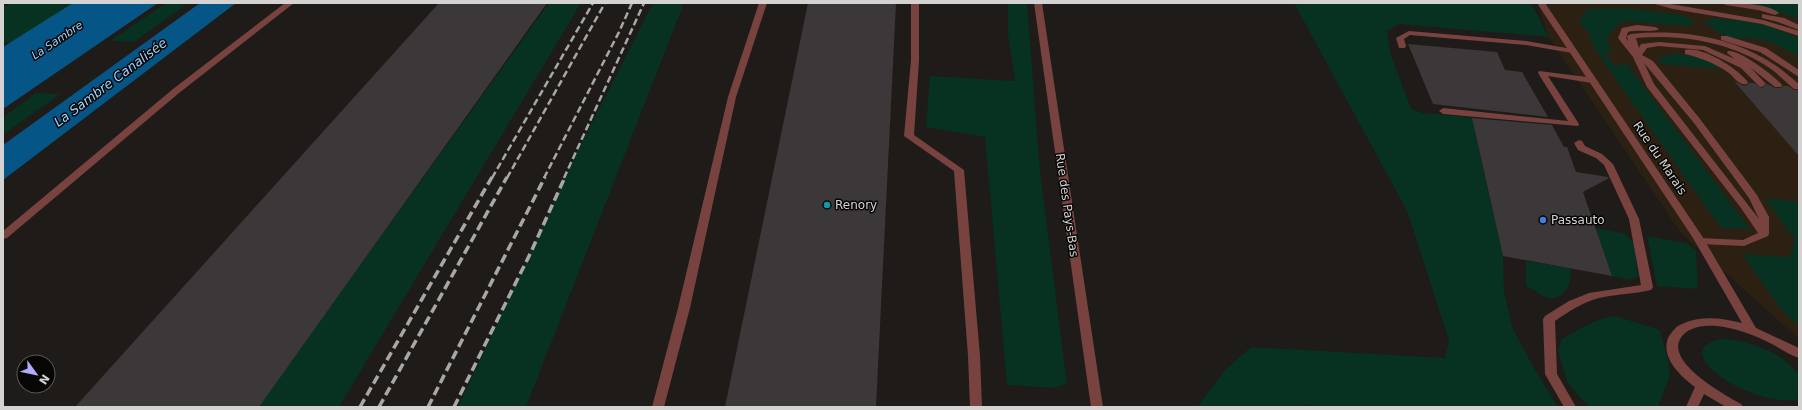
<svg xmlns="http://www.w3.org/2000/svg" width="1802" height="410" font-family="'DejaVu Sans',sans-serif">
	<rect width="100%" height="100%" fill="#1e1b18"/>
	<path fill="#2c2012" d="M 1538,3 L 1799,3 L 1799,339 L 1681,233 L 1548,36 Z"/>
	<path fill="#073120" d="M 10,3 L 73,3 L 10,43 L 3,42 L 3,7 Z
		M 166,3 L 187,4 L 134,42 L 110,41 Z
		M 549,3 L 581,3 L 339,407 L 258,407 Z
		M 653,3 L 684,3 L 526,407 L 458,407 L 575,156 Z
		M 1008,3 L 1027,3 L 1040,171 L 1067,384 L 1053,388 L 1007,385 L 985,137 L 926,127 L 930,76 L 1015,81 L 1008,35 Z
		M 1294,3 L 1531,3 L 1549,37 L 1398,24 L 1387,32 L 1391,55 L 1411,109 L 1428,115 L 1427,113 L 1520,123 L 1475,133 L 1503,256 L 1504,291 L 1512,327 L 1538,375 L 1558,407 L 1316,407 L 1305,405 L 1300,407 L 1197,407 L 1225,370 L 1251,347 L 1445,358 L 1449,341 L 1408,213 Z
		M 1747,3 L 1799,3 L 1799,19 Z
		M 1623,8 L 1683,15 L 1691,19 L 1694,24 L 1691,26 L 1623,21 L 1616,26 L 1606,40 L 1613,51 L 1604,52 L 1615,66 L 1626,63 L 1750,229 L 1721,228 L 1605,64 L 1587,35 L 1593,37 L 1580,23 L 1581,17 L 1588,9 Z
		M 1714,18 L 1737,20 L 1769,26 L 1799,38 L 1799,57 L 1773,43 L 1760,39 L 1732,38 L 1719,33 L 1705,22 Z
		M 1671,54 C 1688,53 1707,58 1721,69 L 1660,64 L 1660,57 Z
		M 36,93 L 60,94 L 3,135 L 3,117 Z
		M 1765,198 L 1799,202 L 1799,326 L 1783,312 L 1742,254 L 1789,257 L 1795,240 Z
		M 1594,228 L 1624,233 L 1634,244 L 1638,276 L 1630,280 L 1612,276 Z
		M 1647,236 L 1686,243 L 1696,250 L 1698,289 L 1657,286 Z
		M 1526,261 L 1570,268 C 1573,281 1566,299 1550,298 C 1542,297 1533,289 1526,286 Z
		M 1615,316 L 1660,330 L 1668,361 L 1670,375 L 1658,407 L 1591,407 L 1581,399 L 1567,381 L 1558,350 L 1562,339 C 1579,330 1595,318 1615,316 Z
		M 1721,339 C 1749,341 1782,351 1799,375 L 1799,399 C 1758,410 1662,352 1721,339 Z"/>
	<path fill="#055686" d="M 73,3 L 158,3 L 3,109 L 3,47 Z
		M 200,3 L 236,3 L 3,180 L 3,145 Z"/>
	<path fill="#3c3738" d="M 439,3 L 547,3 L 259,407 L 75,407 Z
		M 808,3 L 896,3 L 876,407 L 725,407 Z
		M 1408,44 L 1497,52 L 1505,70 L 1522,72 L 1548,117 L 1433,104 Z
		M 1734,81 L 1744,86 L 1747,85 L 1749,83 L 1754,83 L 1762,88 L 1767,84 L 1775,88 L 1781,88 L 1783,86 L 1788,86 L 1794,90 L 1799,90 L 1799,156 Z
		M 1472,118 L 1552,125 L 1564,147 L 1567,147 L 1576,172 L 1608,177 L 1609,178 L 1583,192 L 1612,276 L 1503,256 Z"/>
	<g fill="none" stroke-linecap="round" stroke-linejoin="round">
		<path fill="#78433f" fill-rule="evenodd" d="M 285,3 L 294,3 L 179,93 L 7,238 L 3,239 L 3,231 L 173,89 Z
			M 759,3 L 767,3 L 736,97 L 690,308 L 664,407 L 652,407 L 678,308 L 728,97 Z
			M 911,3 L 919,3 L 919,60 L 914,135 L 964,170 L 980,356 L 982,407 L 970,407 L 968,356 L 954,171 L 904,136 L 911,60 Z
			M 1651,3 L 1665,3 L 1763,20 L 1799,31 L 1799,36 L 1762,24 L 1673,9 Z
			M 1722,3 C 1738,3 1767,3 1779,13 L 1775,15 L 1758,10 L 1726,5 Z
			M 1762,14 L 1784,18 L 1799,25 L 1799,30 L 1778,22 L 1762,18 Z
			M 1637,25 L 1655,27 L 1659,29 C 1654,33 1637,29 1628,32 L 1626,38 L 1628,41 L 1627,36 L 1631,34 C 1681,29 1733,37 1775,65 C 1784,71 1791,78 1799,84 L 1799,89 L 1794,89 C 1786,82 1779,75 1771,69 C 1732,42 1682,34 1636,38 L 1639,48 L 1641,44 L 1659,42 L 1705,46 L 1735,59 L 1727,53 L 1728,51 C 1739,49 1775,76 1782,85 L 1781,87 L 1775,87 L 1751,68 L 1766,84 L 1762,87 L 1759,86 L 1741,68 L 1703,50 L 1659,46 L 1647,48 L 1642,55 L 1653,61 L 1700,119 L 1757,195 L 1769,217 L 1769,234 L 1768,236 L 1744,246 L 1700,244 L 1695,241 L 1700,238 L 1743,240 L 1758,233 L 1741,208 L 1647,87 L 1633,57 L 1618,38 L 1622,28 ZM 1644,63 L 1694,123 L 1749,198 L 1759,219 L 1654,84 Z
			M 1409,31 L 1526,41 L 1572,49 L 1576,51 L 1572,53 L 1526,45 L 1410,35 L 1404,39 L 1406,46 L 1405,48 L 1399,48 L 1396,38 Z
			M 1721,36 L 1727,36 L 1766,48 L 1799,70 L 1799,77 L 1760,52 L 1721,40 Z
			M 1685,50 C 1703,46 1737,68 1748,82 L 1747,84 C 1739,86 1734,77 1729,73 C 1715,63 1701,58 1685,54 Z
			M 1539,71 L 1595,78 L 1595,82 L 1592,83 L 1548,76 L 1579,124 L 1578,126 L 1443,114 L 1439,111 L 1443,108 L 1568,121 L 1538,73 Z
			M 1579,140 L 1582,141 L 1585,146 L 1602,154 L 1613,164 L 1639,219 L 1653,287 L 1651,290 C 1634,294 1616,294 1599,298 C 1583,302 1568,312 1555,321 L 1557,374 L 1576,407 L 1564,407 L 1545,374 L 1543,319 L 1545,316 L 1569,301 L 1589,293 L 1641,285 L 1629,219 L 1604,165 L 1596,158 L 1578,150 L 1574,143 Z"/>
		<path fill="#78433f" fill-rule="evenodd" d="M 1537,3 L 1545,3 L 1702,236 L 1756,328 L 1799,348 L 1799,358 C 1790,355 1781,349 1772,344 C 1755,335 1736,328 1717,326 C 1706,325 1691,326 1683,335 C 1660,360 1725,395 1741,404 L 1743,407 L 1726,407 L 1704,394 L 1698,407 L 1686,407 L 1695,387 C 1680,376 1659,356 1669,336 C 1673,331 1676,326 1682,324 C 1701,315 1723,318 1742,323 L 1693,238 Z"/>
		<path fill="#78433f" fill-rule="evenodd" d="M 1034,3 L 1042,3 L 1103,407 L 1091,407 Z"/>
		<path stroke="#a9a7a5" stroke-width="2.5" stroke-dasharray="7 3.5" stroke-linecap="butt" d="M 492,178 L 593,3
			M 507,178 L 605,3
			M 544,178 L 619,32 L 632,3
			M 564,178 L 644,3"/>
		<path stroke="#a9a7a5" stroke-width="3.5" stroke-dasharray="9 4.5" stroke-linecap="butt" d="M 360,407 L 492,177
			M 379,407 L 507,177
			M 428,407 L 545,177
			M 454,407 L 531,252 L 565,177"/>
	</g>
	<circle fill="#0f9aa8" stroke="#070605" stroke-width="1.5" cx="827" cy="205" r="4"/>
	<circle fill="#3f7fe0" stroke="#070605" stroke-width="1.5" cx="1543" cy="220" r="4"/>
	<g text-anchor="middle" stroke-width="3" stroke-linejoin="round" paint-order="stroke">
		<g font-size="11" font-style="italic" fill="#9cd1fb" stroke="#070605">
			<text transform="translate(57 40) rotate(-34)" y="4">La Sambre</text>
		</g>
		<g font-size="12" fill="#d5d3d1" stroke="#070605">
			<text transform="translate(1660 158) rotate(56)" y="4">Rue du Marais</text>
			<text transform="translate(1067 205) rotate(82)" y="4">Rue des Pays-Bas</text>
		</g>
		<g font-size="12" fill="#d5d3d1" stroke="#070605" text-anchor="start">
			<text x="835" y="209">Renory</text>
			<text x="1551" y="224">Passauto</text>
		</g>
		<g font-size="13" font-style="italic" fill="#9cd1fb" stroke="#070605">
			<text transform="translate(110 82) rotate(-37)" y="5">La Sambre Canalisée</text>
		</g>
	</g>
	<rect width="1802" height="410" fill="none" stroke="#d5d3d1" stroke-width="8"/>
	<g transform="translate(36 374) rotate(123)"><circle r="19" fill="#070605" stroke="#595857"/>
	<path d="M0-3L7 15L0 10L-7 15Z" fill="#b3adf9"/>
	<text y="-6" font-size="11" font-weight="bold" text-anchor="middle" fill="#d5d3d1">N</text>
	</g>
</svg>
